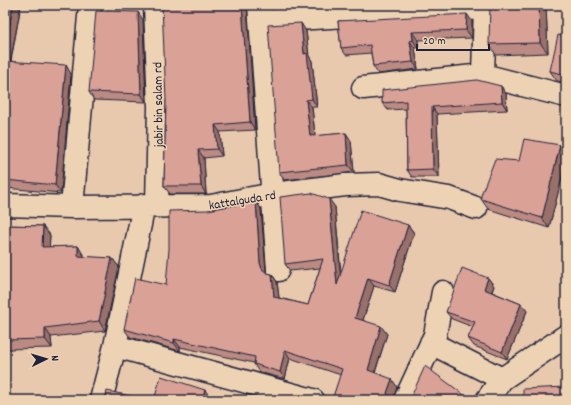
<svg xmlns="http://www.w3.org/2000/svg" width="571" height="405" font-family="Dekko,sans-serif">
	<rect width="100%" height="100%" fill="#e9c9ae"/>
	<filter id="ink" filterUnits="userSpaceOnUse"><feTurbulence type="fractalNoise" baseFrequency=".025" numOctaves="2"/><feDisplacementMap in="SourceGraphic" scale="8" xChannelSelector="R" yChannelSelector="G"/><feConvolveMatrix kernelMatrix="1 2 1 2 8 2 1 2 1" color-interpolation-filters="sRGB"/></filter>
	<g filter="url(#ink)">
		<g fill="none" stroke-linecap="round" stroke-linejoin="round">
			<g stroke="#22223b" stroke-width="25">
				<path id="minor" d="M 155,5 L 159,107 L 157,205
					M 259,5 L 278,270
					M 261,21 L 485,8
					M 483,75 L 485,5
					M 363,88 L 483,75 L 566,96
					M 5,205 L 72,207 L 211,206 L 273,194 L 345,185 L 379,184 L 400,190 L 449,198 L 476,208
					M 72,207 L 90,5
					M 431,343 L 502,379
					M 115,346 L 313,400
					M 101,400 L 115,346 L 144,205
					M 405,400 L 435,335 L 443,292
					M 487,400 L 502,379 L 566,336"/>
			</g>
			<use href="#minor" stroke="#edd3b4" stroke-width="22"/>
		</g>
		<path fill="#bb8a82" stroke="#22223b" d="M 5,5 L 21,5 L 11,61 L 71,74 L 61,193 L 5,188 Z
			M 270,5 L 321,5 L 272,8 Z
			M 546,5 L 548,53 L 496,55 L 489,44 Z
			M 247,6 L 255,130 L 220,132 L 222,156 L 204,158 L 206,194 L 170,194 L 164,186 L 166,100 Z
			M 143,20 L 146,102 L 94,100 L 89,92 Z
			M 338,21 L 472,21 L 472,38 L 418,40 L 418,48 L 415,48 L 418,69 L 378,74 L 373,66 L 371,53 L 346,55 L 341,48 Z
			M 306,31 L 309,56 L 312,61 L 317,107 L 312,107 L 315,136 L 346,133 L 351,141 L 354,172 L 284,180 L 279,172 Z
			M 566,37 L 566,83 L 557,81 L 550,71 Z
			M 501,86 L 506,94 L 507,110 L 437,114 L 439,177 L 412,177 L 407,170 L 406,109 L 388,110 L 382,103 Z
			M 560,145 L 566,153 L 566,162 L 549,228 L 488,209 L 481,199 L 519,161 Z
			M 256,201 L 261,209 L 266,271 L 266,273 L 272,274 L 277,282 L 279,298 L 308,305 L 320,268 L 290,271 L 285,264 L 335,207 L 341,273 L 408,225 L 414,233 L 395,292 L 374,286 L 363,320 L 387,334 L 375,373 L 397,387 L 393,400 L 332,400 L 341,375 L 290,358 L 285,379 L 259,372 L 254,364 L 254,363 L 180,347 L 180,351 L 130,337 L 124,329 L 166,285 L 208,210 Z
			M 5,225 L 43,226 L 50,235 L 49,247 L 78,246 L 84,257 L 112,258 L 119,267 L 105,331 L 51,337 L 52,348 L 5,349 Z
			M 488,278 L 494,286 L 492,292 L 521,304 L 527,311 L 507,359 L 474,346 L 468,338 L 473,327 L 452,319 L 446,312 Z"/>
		<path fill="#99716a" stroke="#22223b" d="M 13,5 L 21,5 L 9,69 L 5,63 L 5,52 Z
			M 242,5 L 247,5 L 255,130 L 250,122 Z
			M 539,5 L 546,5 L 548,53 L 540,43 Z
			M 138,12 L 143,20 L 146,102 L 141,94 Z
			M 467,14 L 472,21 L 472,38 L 466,30 Z
			M 301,23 L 306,31 L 309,56 L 312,61 L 317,107 L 312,99 L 304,54 Z
			M 412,32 L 418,40 L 418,48 L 413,40 Z
			M 410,41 L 415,48 L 418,69 L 413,62 Z
			M 66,65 L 71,74 L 61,193 L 55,185 Z
			M 501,86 L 506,94 L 507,110 L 502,102 Z
			M 306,100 L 312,107 L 316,144 L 310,136 Z
			M 432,107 L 437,114 L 439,177 L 433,169 Z
			M 215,125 L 220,132 L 222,156 L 217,149 Z
			M 346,133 L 351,141 L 354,172 L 348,165 Z
			M 560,145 L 566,153 L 566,162 L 549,228 L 542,218 Z
			M 198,150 L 204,158 L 206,194 L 201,186 Z
			M 329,199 L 335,207 L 342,293 L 337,285 Z
			M 256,201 L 261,209 L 266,271 L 268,277 L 262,269 L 260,263 Z
			M 408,225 L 414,233 L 395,292 L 389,285 Z
			M 43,226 L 50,235 L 49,256 L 42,247 Z
			M 78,246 L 84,256 L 84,266 L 78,256 Z
			M 112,258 L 119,267 L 105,331 L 99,321 Z
			M 272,274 L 277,282 L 280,305 L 274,297 Z
			M 368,278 L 374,286 L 361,326 L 355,318 Z
			M 488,278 L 494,286 L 490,296 L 484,289 Z
			M 521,304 L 527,311 L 507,359 L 502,352 Z
			M 381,326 L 387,334 L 373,378 L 368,370 Z
			M 45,328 L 51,337 L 52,348 L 45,339 Z
			M 174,339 L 180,347 L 180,351 L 174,343 Z
			M 285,350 L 290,358 L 285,379 L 280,372 Z
			M 392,379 L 397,387 L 393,400 L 390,400 L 387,393 Z
			M 205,390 L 212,399 L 212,400 L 202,400 Z"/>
		<path fill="#daa197" stroke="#22223b" d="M 5,5 L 13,5 L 5,52 Z
			M 162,5 L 242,5 L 250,122 L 215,125 L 217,149 L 198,150 L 201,186 L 164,186 L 166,100 Z
			M 490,5 L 539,5 L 540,43 L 489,44 Z
			M 96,11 L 138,12 L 141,94 L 89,92 Z
			M 467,14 L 466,30 L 412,32 L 413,40 L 410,41 L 413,62 L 373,66 L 370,45 L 341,48 L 338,21 Z
			M 301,23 L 304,54 L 307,53 L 312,99 L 306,100 L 310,136 L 346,133 L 348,165 L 279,172 L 268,25 Z
			M 558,35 L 566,37 L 566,77 L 562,74 L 550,71 Z
			M 5,61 L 66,65 L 55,185 L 5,180 Z
			M 477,80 L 501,86 L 502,102 L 432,107 L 433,169 L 407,170 L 406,101 L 382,103 L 382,90 Z
			M 524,139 L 560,145 L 542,218 L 481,199 L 481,195 L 495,159 L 519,161 Z
			M 311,193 L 329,199 L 337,285 L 361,210 L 408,225 L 389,285 L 368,278 L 355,318 L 381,326 L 368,370 L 392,379 L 387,393 L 390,400 L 332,400 L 342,369 L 285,350 L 280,372 L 254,364 L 255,357 L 174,339 L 174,343 L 124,329 L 135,278 L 166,285 L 169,249 L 169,211 L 208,210 L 256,201 L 260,263 L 262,269 L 267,273 L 272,274 L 274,297 L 308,305 L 323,259 L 285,264 L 280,197 Z
			M 5,225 L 43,226 L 42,247 L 78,246 L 78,256 L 112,258 L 99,321 L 45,328 L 45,339 L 5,340 Z
			M 462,268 L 488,278 L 484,289 L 521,304 L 502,352 L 468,338 L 475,322 L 446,312 Z
			M 425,366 L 471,400 L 409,400 L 411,397 Z
			M 161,376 L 205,390 L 202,400 L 154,400 Z
			M 566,387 L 566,400 L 523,400 L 523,389 Z
			M 107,391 L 150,400 L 105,400 Z"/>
	</g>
	<g text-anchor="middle" stroke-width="3" stroke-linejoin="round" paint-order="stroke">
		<g font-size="13" fill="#22223b" stroke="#edd3b4">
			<text transform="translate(157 105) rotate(-91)" y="5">jabir bin salam rd</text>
			<text transform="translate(242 199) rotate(-9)" y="5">kattalguda rd</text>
		</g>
	</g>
	<rect width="571" height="405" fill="none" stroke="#edd3b4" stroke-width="20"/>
	<rect x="10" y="10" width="551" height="385" fill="none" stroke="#22223b" stroke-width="1.5" filter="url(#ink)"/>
	<g transform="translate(46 359) rotate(85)" stroke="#edd3b4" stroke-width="3" paint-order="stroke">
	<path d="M0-3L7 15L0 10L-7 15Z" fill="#22223b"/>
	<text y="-6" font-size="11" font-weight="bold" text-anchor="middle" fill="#22223b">N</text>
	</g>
	<path d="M417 44v6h72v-6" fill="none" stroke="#22223b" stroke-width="2"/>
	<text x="423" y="44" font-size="12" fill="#22223b" stroke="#edd3b4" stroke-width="3" paint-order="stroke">20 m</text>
</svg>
